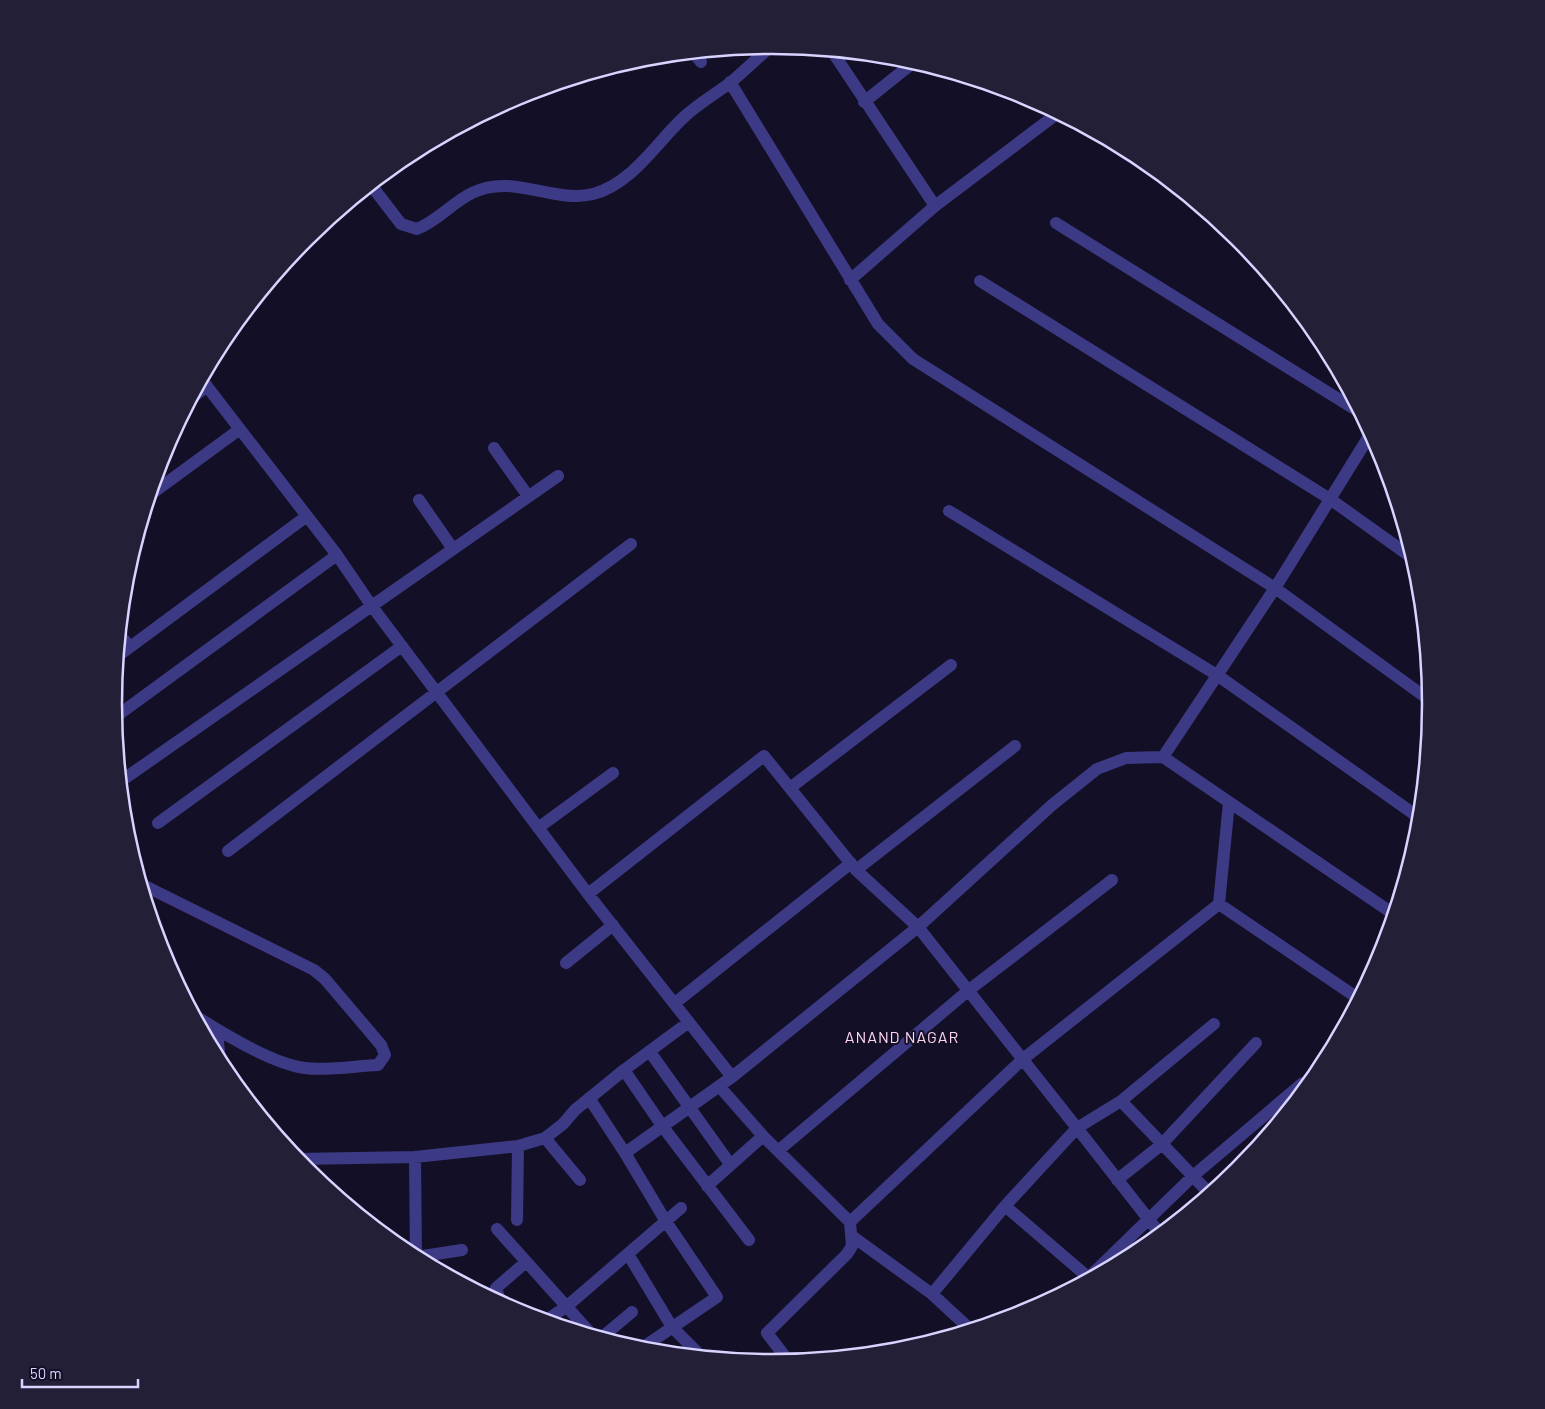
<svg xmlns="http://www.w3.org/2000/svg" width="1545" height="1409" font-family="Barlow,sans-serif">
	<rect width="100%" height="100%" fill="#130f26"/>
	<g fill="none" stroke-linecap="round" stroke-linejoin="round">
		<path stroke="#3d3a85" stroke-width="12" d="M 832,51 L 935,206
			M 694,53 L 701,62
			M 730,82 L 878,324 L 913,359 L 1275,588 L 1432,702
			M 864,102 L 914,62
			M 1106,139 L 1125,153 L 1172,183
			M 384,174 L 414,152
			M 371,185 L 401,224 L 417,229 C 449,216 463,184 507,186 C 533,187 566,201 593,194 C 632,184 656,143 684,117 C 698,104 715,94 730,83 C 744,71 758,58 772,45
			M 1056,223 L 1361,413
			M 850,280 L 935,206 L 1058,113
			M 980,281 L 1330,499 L 1414,559
			M 202,380 L 337,555 L 371,605 L 588,894 L 732,1077
			M 193,397 L 207,386
			M 494,448 L 528,496
			M 150,495 L 240,429
			M 419,500 L 453,549
			M 949,511 L 1217,675 L 1421,819
			M 120,635 L 130,647
			M 118,656 L 307,516
			M 114,718 L 337,555
			M 1015,746 L 856,870 L 918,927 L 1052,805 L 1097,769 L 1126,758 L 1163,757 L 1395,915
			M 1163,757 L 1275,588 L 1371,433
			M 121,781 L 558,476
			M 790,788 L 951,665
			M 1229,802 L 1219,904 L 1359,999
			M 158,823 L 402,646
			M 538,828 L 613,773
			M 228,851 L 631,544
			M 141,884 L 314,970 L 325,979 L 381,1045 L 385,1055 L 378,1065 C 356,1066 326,1071 305,1068 C 273,1064 222,1033 194,1015
			M 588,894 L 764,756 L 856,870
			M 566,963 L 613,925
			M 675,1003 L 851,863
			M 217,1030 L 220,1063
			M 650,1052 L 730,1164
			M 624,1070 L 663,1127 L 749,1240
			M 719,1086 L 763,1136 L 850,1222 L 852,1246 L 847,1254 L 767,1333 L 783,1354
			M 589,1098 L 625,1153 L 665,1220 L 717,1297 L 639,1350
			M 1121,1101 L 1214,1024
			M 545,1138 L 580,1180
			M 779,1150 L 969,990 L 1112,880
			M 625,1153 L 732,1077 L 918,927 L 1077,1128 L 1121,1101 L 1210,1194
			M 415,1157 L 416,1258
			M 297,1159 L 415,1157 L 518,1146 L 545,1138 L 563,1124 L 575,1110 L 624,1070 L 689,1022
			M 308,1159 L 310,1174
			M 1117,1180 L 1161,1145 L 1256,1043
			M 707,1186 L 763,1136
			M 1005,1206 L 1089,1278
			M 517,1220 L 518,1146
			M 850,1222 L 1023,1059 L 1219,904
			M 497,1229 L 593,1336
			M 852,1236 L 932,1294 L 971,1330
			M 628,1254 L 672,1327 L 702,1357
			M 416,1257 L 462,1250
			M 1083,1283 L 1193,1176 L 1298,1087 L 1303,1083 L 1310,1085
			M 932,1294 L 1005,1206 L 1077,1128 L 1161,1235
			M 501,1304 L 496,1288 L 526,1262
			M 545,1321 L 566,1307 L 681,1208
			M 601,1338 L 632,1312
			M 771,1364 L 783,1354 L 790,1362"/>
	</g>
	<g text-anchor="middle" stroke-width="4" stroke-linejoin="round" paint-order="stroke">
		<g font-size="16" letter-spacing="1" fill="#ffd6f0" stroke="#130f26">
			<text x="902" y="1043">ANAND NAGAR</text>
		</g>
	</g>
	<path d="M0 0H1545V1409H0ZM122 704a650 650 0 1 1 1300 0a650 650 0 1 1-1300 0Z" fill="#231f37" fill-rule="evenodd"/>
	<path fill="none" stroke="#d9d4ff" stroke-width="2.5" d="M122 704a650 650 0 1 1 1300 0a650 650 0 1 1-1300 0Z"/>
	<path d="M22 1379v8h116v-8" fill="none" stroke="#d9d4ff" stroke-width="2.5"/>
	<text x="30" y="1379" font-size="15" fill="#d9d4ff" stroke="#130f26" stroke-width="4" paint-order="stroke">50 m</text>
</svg>
